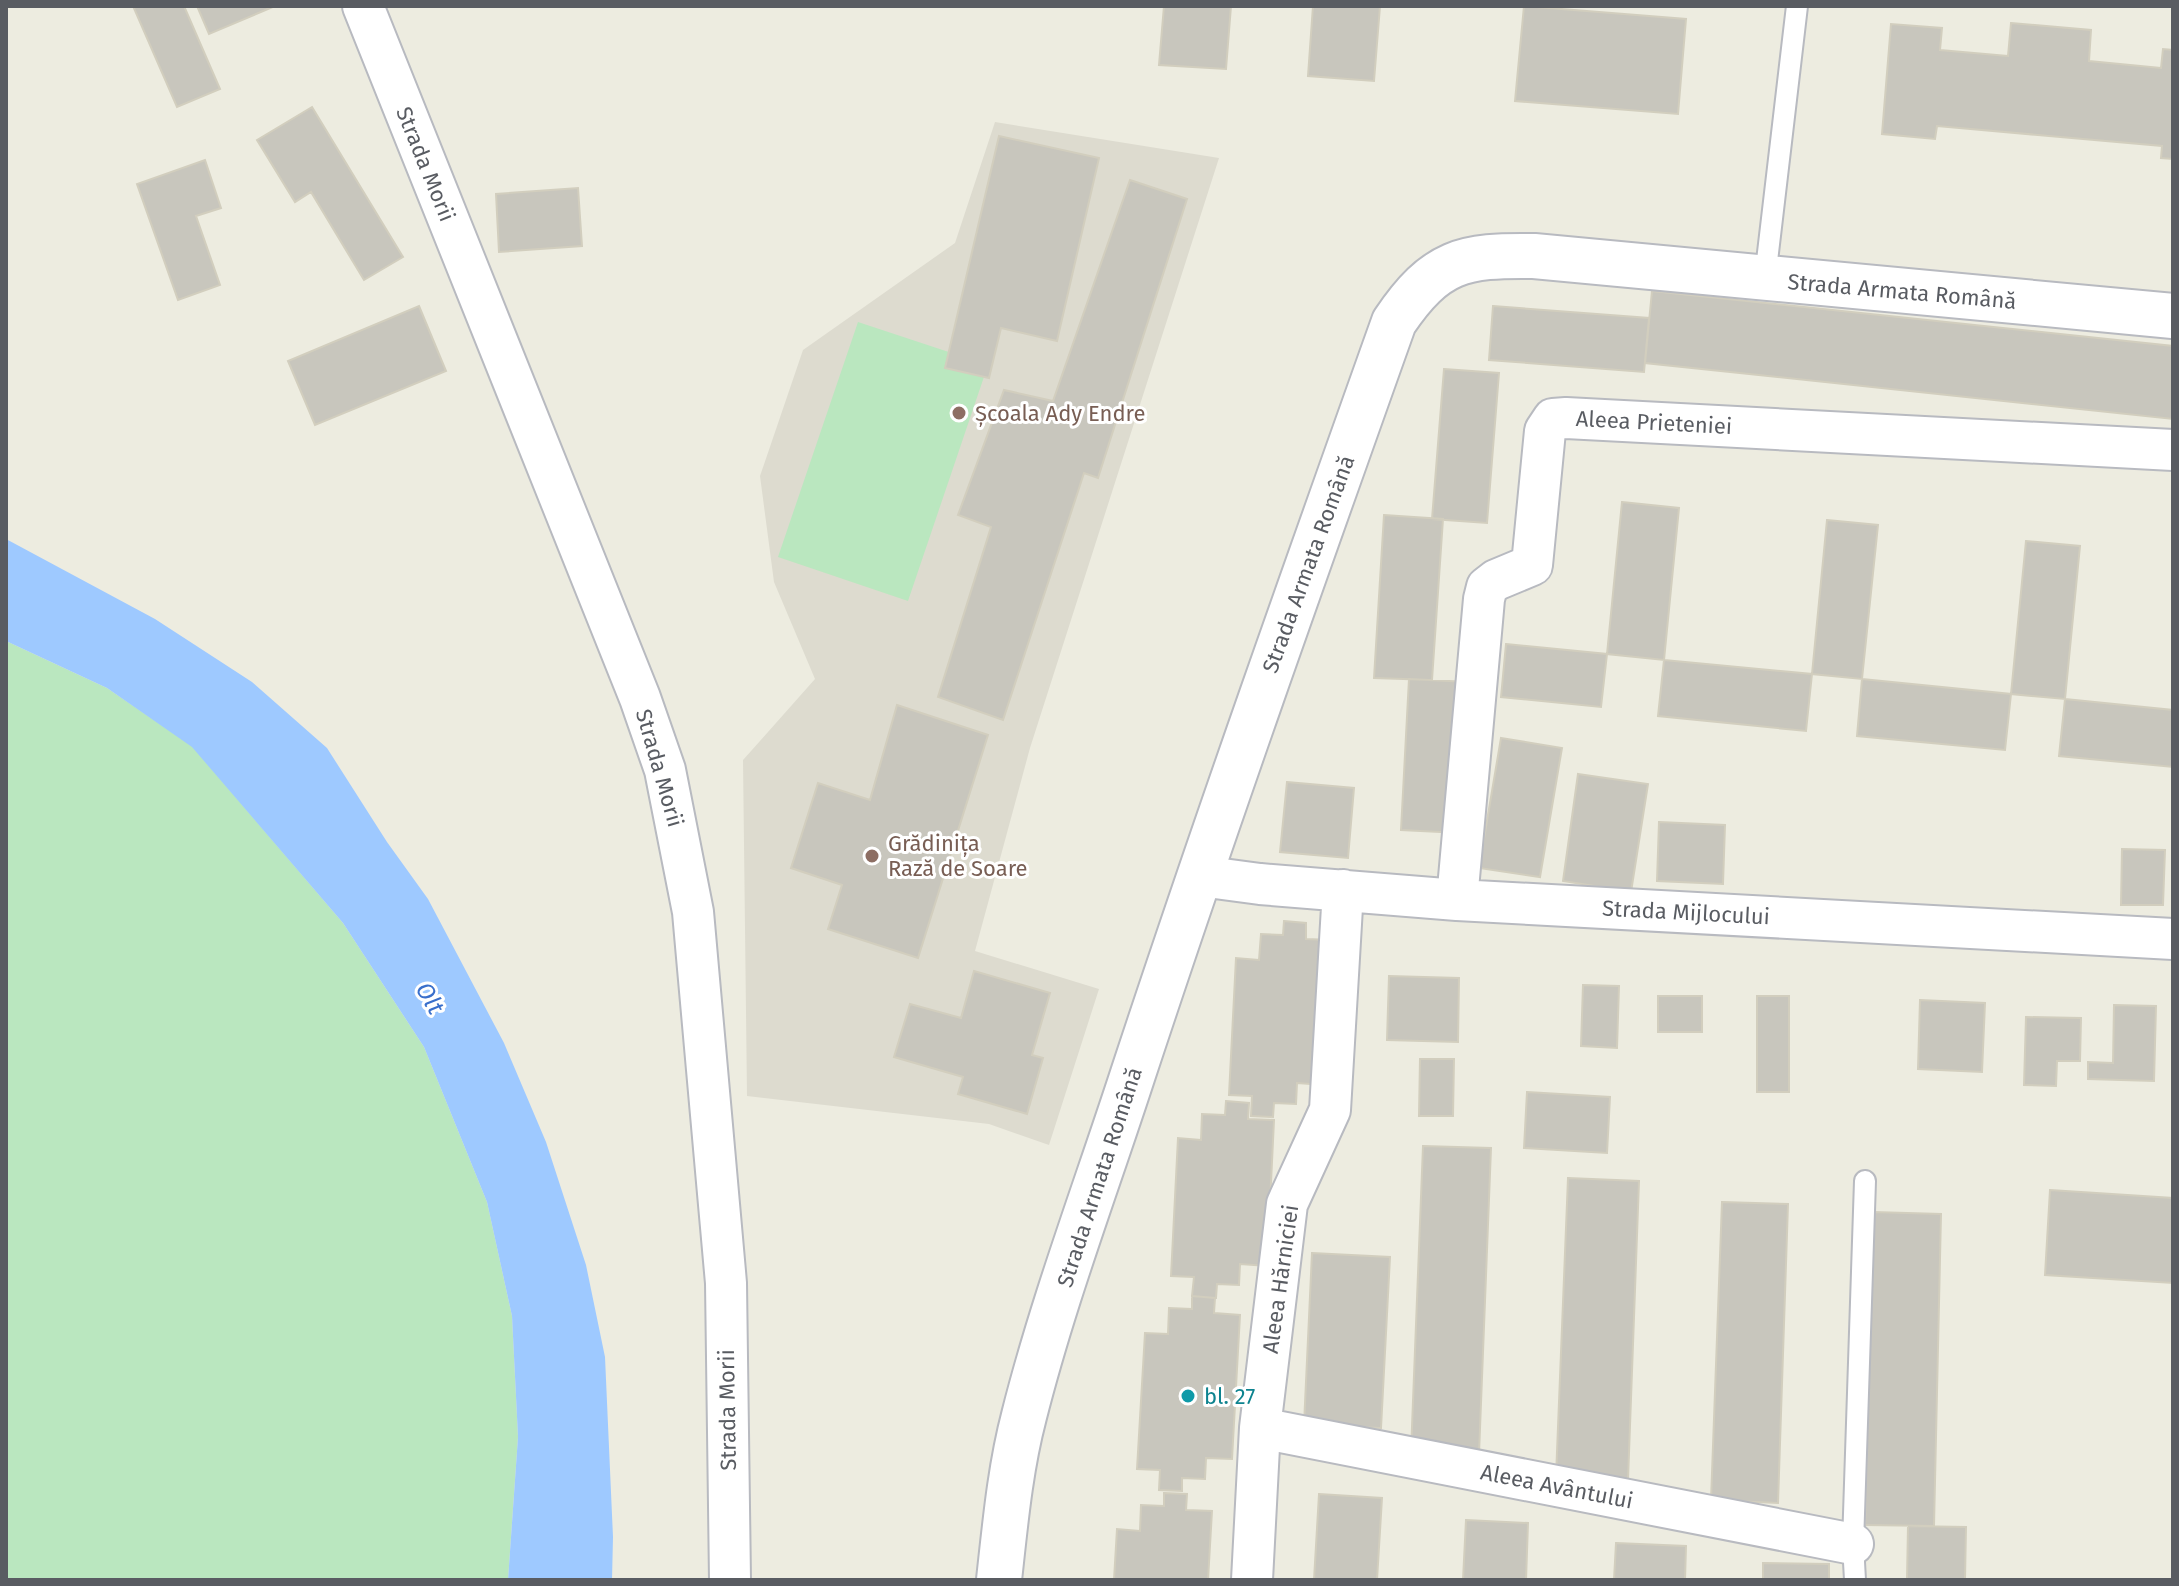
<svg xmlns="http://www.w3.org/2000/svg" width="2179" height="1586" font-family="'Fira Sans',sans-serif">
	<rect width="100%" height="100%" fill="#edece0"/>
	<path fill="#dddbcf" d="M 995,122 L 1219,158 L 1030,748 L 975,951 L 1099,989 L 1049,1145 L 989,1124 L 747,1096 L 743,760 L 815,679 L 774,582 L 760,476 L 803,350 L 955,243 Z"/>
	<path fill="#bae7bf" d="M 858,322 L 988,365 L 908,601 L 778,557 Z
		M 6,641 L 107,688 L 192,746 L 343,923 L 424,1047 L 487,1202 L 512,1316 L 518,1437 L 508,1580 L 6,1580 Z"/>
	<path fill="#9ec9ff" d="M 6,539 L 155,619 L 252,682 L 327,748 L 387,842 L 428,899 L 504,1043 L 546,1142 L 586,1265 L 605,1357 L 613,1537 L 612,1580 L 508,1580 L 518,1437 L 512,1316 L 487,1202 L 424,1047 L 343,923 L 192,747 L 107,688 L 6,641 Z"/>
	<path fill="#c8c6bd" stroke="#d2cebe" stroke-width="2" d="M 133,6 L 184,6 L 220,89 L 177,107 Z
		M 197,6 L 275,6 L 209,34 Z
		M 1164,6 L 1231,6 L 1226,69 L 1159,65 Z
		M 1313,6 L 1380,6 L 1374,81 L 1308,76 Z
		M 1524,6 L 1686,19 L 1678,114 L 1515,101 Z
		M 2011,23 L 2091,30 L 2089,61 L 2161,68 L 2163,49 L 2173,50 L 2173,159 L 2161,158 L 2162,146 L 1937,126 L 1935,139 L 1882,134 L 1891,24 L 1942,28 L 1940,50 L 2008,56 Z
		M 312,107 L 403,257 L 364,280 L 311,192 L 295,202 L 257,140 Z
		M 999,136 L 1099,158 L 1057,341 L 1001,328 L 989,378 L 945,368 Z
		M 205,160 L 221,208 L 196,216 L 220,285 L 178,300 L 137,184 Z
		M 1130,180 L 1187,199 L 1098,478 L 1084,473 L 1003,720 L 938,697 L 991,527 L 958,515 L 1004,390 L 1053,401 Z
		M 578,188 L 582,246 L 499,252 L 496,194 Z
		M 1652,291 L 2173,346 L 2173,419 L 1645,363 Z
		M 419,306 L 446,371 L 315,425 L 288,361 Z
		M 1493,306 L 1649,318 L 1644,372 L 1489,360 Z
		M 1444,369 L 1499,373 L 1487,523 L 1432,519 Z
		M 1622,502 L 1679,508 L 1664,660 L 1607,654 Z
		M 1384,515 L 1443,519 L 1432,680 L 1374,678 Z
		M 1827,520 L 1878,525 L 1862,679 L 1812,674 Z
		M 2026,541 L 2080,546 L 2065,699 L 2011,694 Z
		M 1506,644 L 1607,654 L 1601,707 L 1501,697 Z
		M 1664,660 L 1812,674 L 1806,731 L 1658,716 Z
		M 1409,679 L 1468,682 L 1460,833 L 1401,830 Z
		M 1862,679 L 2011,694 L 2005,750 L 1857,736 Z
		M 2065,699 L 2173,710 L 2173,767 L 2059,756 Z
		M 897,705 L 988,735 L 918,958 L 828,929 L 842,885 L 791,868 L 818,783 L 870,800 Z
		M 1501,738 L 1562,748 L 1540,877 L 1479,868 Z
		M 1578,774 L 1648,784 L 1631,892 L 1563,881 Z
		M 1287,782 L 1354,788 L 1348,858 L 1280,852 Z
		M 1659,822 L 1725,825 L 1723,884 L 1657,881 Z
		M 2122,849 L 2165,850 L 2163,905 L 2121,905 Z
		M 1284,921 L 1306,923 L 1306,939 L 1331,940 L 1324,1085 L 1297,1083 L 1296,1104 L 1274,1103 L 1273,1117 L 1251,1116 L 1252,1096 L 1229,1095 L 1236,958 L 1259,960 L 1261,934 L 1283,935 Z
		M 974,971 L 1050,993 L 1032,1055 L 1043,1058 L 1027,1114 L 958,1094 L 963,1077 L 894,1057 L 910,1004 L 961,1018 Z
		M 1389,976 L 1459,978 L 1458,1042 L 1387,1040 Z
		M 1583,985 L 1619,986 L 1617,1048 L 1581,1046 Z
		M 1658,996 L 1702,996 L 1702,1032 L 1658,1032 Z
		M 1757,996 L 1789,996 L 1789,1092 L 1757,1092 Z
		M 1920,1000 L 1985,1003 L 1982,1072 L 1918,1069 Z
		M 2114,1005 L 2156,1006 L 2154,1081 L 2088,1079 L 2088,1062 L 2113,1063 Z
		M 2026,1017 L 2081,1018 L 2080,1061 L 2057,1061 L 2056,1086 L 2024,1085 Z
		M 1420,1059 L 1454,1059 L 1453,1116 L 1419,1116 Z
		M 1527,1092 L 1610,1097 L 1607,1153 L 1524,1148 Z
		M 1226,1101 L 1249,1103 L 1248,1119 L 1274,1120 L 1267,1266 L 1240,1264 L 1239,1285 L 1217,1284 L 1216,1298 L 1192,1296 L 1194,1277 L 1171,1276 L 1178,1138 L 1201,1140 L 1202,1114 L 1225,1115 Z
		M 1423,1146 L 1491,1148 L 1479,1454 L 1411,1452 Z
		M 1568,1178 L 1639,1181 L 1628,1480 L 1556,1477 Z
		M 2050,1190 L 2173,1198 L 2173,1283 L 2045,1275 Z
		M 1722,1202 L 1788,1204 L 1778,1503 L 1711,1500 Z
		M 1873,1212 L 1941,1214 L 1934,1526 L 1865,1525 Z
		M 1312,1253 L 1390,1257 L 1381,1428 L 1304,1425 Z
		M 1192,1296 L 1215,1298 L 1214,1313 L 1240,1315 L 1232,1459 L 1206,1458 L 1205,1479 L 1182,1478 L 1182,1491 L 1159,1490 L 1160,1470 L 1137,1469 L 1145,1333 L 1168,1334 L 1169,1308 L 1192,1309 Z
		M 1164,1493 L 1187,1494 L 1186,1510 L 1212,1511 L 1208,1580 L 1114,1580 L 1117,1529 L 1140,1531 L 1141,1505 L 1164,1506 Z
		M 1319,1494 L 1382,1498 L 1377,1580 L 1314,1580 Z
		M 1466,1520 L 1528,1523 L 1526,1580 L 1463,1580 Z
		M 1908,1526 L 1966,1527 L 1965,1580 L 1907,1580 Z
		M 1616,1543 L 1686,1546 L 1685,1580 L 1614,1580 Z
		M 1763,1563 L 1829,1564 L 1829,1580 L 1763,1580 Z"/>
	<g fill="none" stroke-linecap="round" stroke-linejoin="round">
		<g stroke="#b8bac0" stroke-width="24">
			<path id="service" d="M 1765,278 L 1797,6
				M 1855,1580 L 1853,1544 L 1865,1181"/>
		</g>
		<g stroke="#b8bac0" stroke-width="44">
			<path id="minor" d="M 363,6 L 640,698 L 665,770 L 693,912 L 726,1283 L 730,1580
				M 1200,876 L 1260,884 L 1457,900 L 2173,939
				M 1457,900 L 1484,599 L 1487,587 L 1496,580 L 1532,565 L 1545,431 L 1553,419 L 1566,418 L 2173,450
				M 1260,1428 L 1853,1544
				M 1252,1580 L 1260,1428 L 1287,1204 L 1330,1110 L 1343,890"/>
		</g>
		<g stroke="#b8bac0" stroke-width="48">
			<path id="tertiary" d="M 999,1580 C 1005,1526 1010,1469 1024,1416 C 1053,1301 1096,1188 1133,1074 C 1216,822 1305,572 1394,322 C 1436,260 1463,255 1534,256 L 2173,316"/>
		</g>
		<use href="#service" stroke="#fff" stroke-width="20"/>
		<use href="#minor" stroke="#fff" stroke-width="40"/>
		<use href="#tertiary" stroke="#fff" stroke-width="44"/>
	</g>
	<g fill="#8d6e63" stroke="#fff" stroke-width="3">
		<circle cx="959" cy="413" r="8"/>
		<circle cx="872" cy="856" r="8"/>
	</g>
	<circle fill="#0f9aa8" stroke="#fff" stroke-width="3" cx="1188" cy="1396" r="8"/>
	<g text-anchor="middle" stroke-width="6" stroke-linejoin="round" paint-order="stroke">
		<g font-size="22" fill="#595c62" stroke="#fff">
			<text transform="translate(426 164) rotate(68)" y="8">Strada Morii</text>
			<text transform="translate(1902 291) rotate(5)" y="8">Strada Armata Română</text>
			<text transform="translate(1654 422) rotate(3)" y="8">Aleea Prieteniei</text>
			<text transform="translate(1308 564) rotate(-70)" y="8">Strada Armata Română</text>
			<text transform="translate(660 768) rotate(74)" y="8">Strada Morii</text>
			<text transform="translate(1686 912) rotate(3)" y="8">Strada Mijlocului</text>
			<text transform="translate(1099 1177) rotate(-72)" y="8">Strada Armata Română</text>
			<text transform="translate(1280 1279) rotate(-82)" y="8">Aleea Hărniciei</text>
			<text transform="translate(727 1410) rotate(-91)" y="8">Strada Morii</text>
			<text transform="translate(1557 1486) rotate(11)" y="8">Aleea Avântului</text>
		</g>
		<g font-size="22" fill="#785e54" stroke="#fff" text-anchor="start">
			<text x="975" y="421">Școala Ady Endre</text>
			<text x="888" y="851">Grădinița<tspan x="888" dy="25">Rază de Soare</tspan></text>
		</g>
		<g font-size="22" fill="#0d838f" stroke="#fff" text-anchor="start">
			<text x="1204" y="1404">bl. 27</text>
		</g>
		<g font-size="24" font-style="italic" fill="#396fcb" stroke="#fff">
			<text transform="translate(430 998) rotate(60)" y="8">Olt</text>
		</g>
	</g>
	<rect width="2179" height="1586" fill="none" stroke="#595c62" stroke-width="16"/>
</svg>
